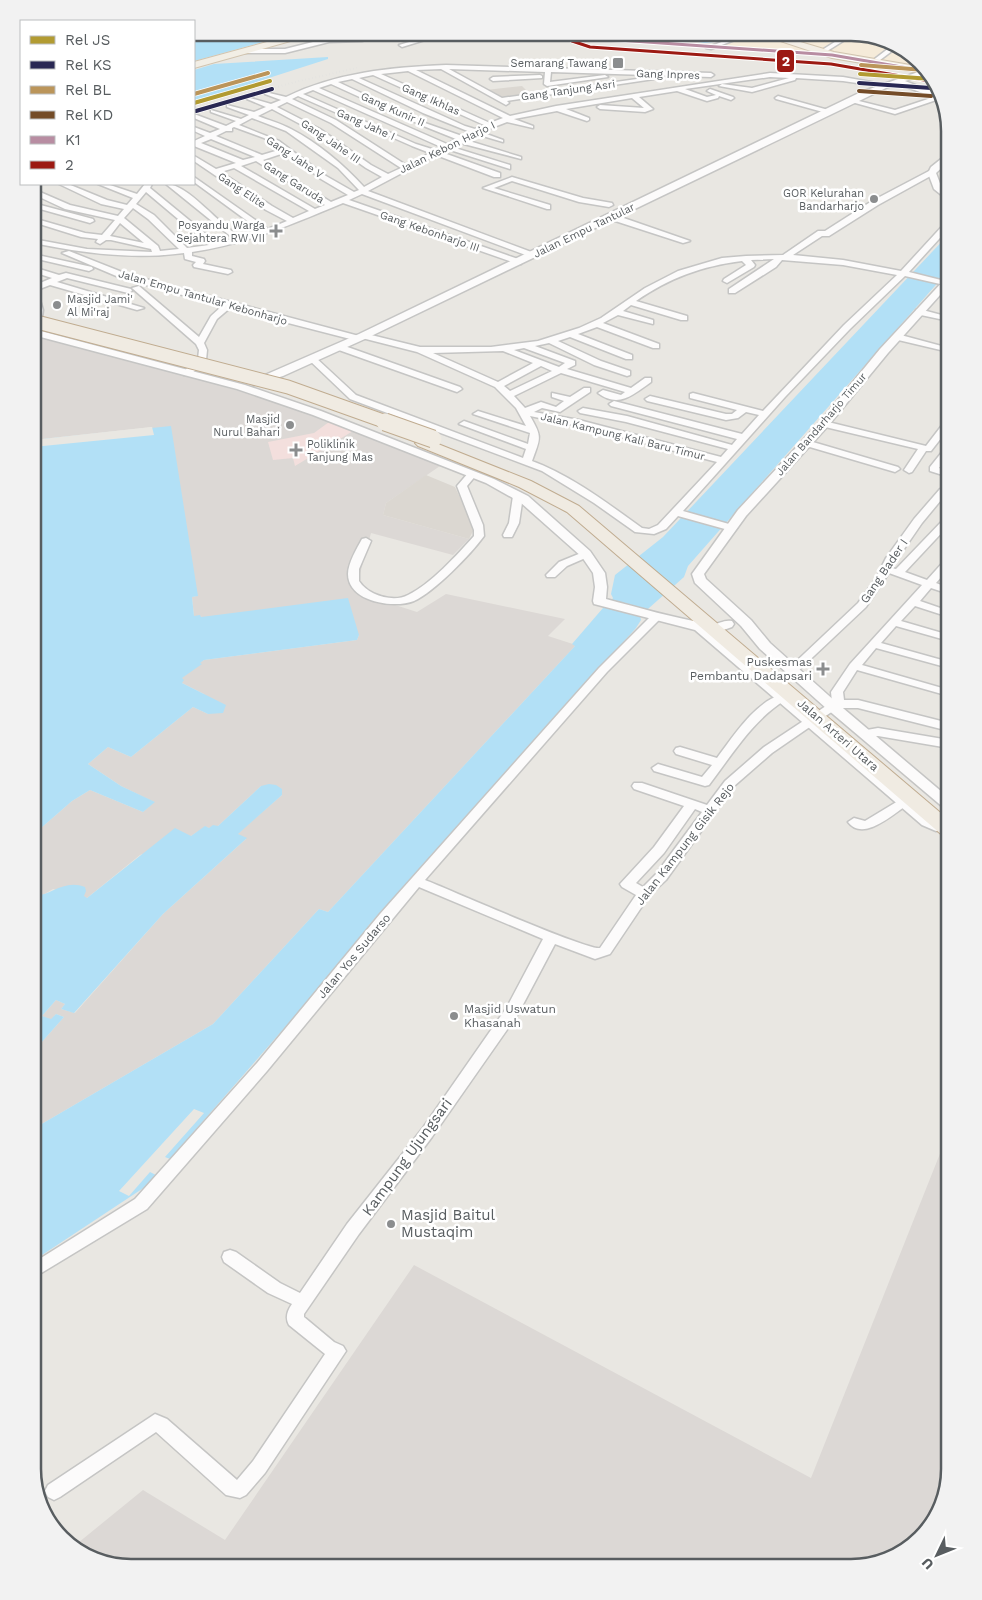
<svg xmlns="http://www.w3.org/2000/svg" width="982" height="1600" font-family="'Work Sans',sans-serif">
	<rect width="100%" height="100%" fill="#e9e7e2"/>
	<path fill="#f5ebd9" d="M 756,33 L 812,52 L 716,46 Z
		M 765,33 L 858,33 L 906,49 L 924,70 L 827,52 Z"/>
	<path fill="#dcd8d5" d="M 33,335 L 148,364 L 285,405 L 440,466 L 386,503 L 383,515 L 469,539 L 453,555 L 371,533 L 357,585 L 364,595 L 417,612 L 446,594 L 565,619 L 548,636 L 576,645 L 328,912 L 319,909 L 213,1024 L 33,1129 L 33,1052 L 64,1017 L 56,1014 L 51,1020 L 42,1016 L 56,1000 L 65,1004 L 61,1009 L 75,1013 L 163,914 L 246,839 L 237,834 L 282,795 L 261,786 L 218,826 L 209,828 L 205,827 L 191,836 L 140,855 L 87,898 L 53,889 L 43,895 L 33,895 L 33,835 L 72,801 L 90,790 L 143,812 L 154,802 L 121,786 L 88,764 L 108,747 L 131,757 L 193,707 L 208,714 L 204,694 L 182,683 L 181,678 L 201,664 L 199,663 L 204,660 L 357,640 L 359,635 L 194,616 L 192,597 L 197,596 L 152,427 L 33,440 Z
		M 949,1131 L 949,1469 L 936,1518 L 895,1557 L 851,1567 L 125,1567 L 77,1551 L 73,1547 L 143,1490 L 225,1540 L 414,1265 L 811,1478 Z"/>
	<path fill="#dbd7d1" d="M 522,86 L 530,94 L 502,100 L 486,90 Z
		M 426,475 L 455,487 L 471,521 L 473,531 L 469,539 L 383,515 L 386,503 Z"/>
	<path fill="#f3dfdd" d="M 329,422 L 353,431 L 295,466 L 293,458 L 273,460 L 268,442 L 314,433 Z"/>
	<path fill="#b2e0f6" d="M 194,33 L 296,33 L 194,61 Z
		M 590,33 L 721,33 L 714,42 L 705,43 L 676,39 Z
		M 328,57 L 328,59 L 210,97 L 194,101 L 194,70 L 214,64 Z
		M 949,234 L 949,270 L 688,566 L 684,577 L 640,616 L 641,620 L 636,628 L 368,926 L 368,932 L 170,1159 L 165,1157 L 204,1113 L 194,1109 L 119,1191 L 129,1196 L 150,1172 L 156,1175 L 145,1187 L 33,1261 L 33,1129 L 213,1024 L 319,909 L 328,912 L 575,646 L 572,644 L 603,608 L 607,607 L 613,598 L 611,594 L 615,575 L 663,537 Z
		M 171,426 L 198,596 L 192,597 L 194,616 L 200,615 L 201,617 L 348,598 L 359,635 L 357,640 L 204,660 L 200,663 L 202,664 L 182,678 L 184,680 L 182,683 L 226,705 L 223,713 L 208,714 L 193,707 L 131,757 L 108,747 L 88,764 L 121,786 L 155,802 L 143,812 L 90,790 L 72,801 L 33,835 L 33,440 Z
		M 269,784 L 276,785 L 282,789 L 282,795 L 238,834 L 247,838 L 163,914 L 74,1013 L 61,1009 L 65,1004 L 56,1000 L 42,1016 L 51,1019 L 56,1014 L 64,1017 L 33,1052 L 33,895 C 49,898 63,878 85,887 L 86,891 L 84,896 L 87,898 L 175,828 L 191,836 L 205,826 L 209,828 L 213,825 L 218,826 L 261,786 Z"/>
	<path fill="#e9e7e2" d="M 152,427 L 154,435 L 33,447 L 33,440 Z"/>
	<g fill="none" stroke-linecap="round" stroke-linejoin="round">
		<g stroke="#c5c5c4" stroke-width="3">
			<path id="minor" d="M 380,33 L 389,33 L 362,41 L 329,42 L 285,53 L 245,53 L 242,51 L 245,49 L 285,49 L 329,38 L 362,37 Z
				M 440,33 L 448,33 L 402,47 L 399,45 Z
				M 477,33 L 500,33 L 538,37 L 535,39 Z
				M 745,33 L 753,33 L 711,49 L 706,48 Z
				M 849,33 L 856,33 L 824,53 L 819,52 Z
				M 893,45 L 898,47 L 896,48 L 906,50 L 910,53 L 892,51 L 876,63 L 872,63 L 872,61 Z
				M 446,65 L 711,73 L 714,75 L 711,77 L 551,72 L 550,82 L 605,75 L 608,77 L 547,86 L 544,84 L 545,72 L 449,69 L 502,98 L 651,77 L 654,79 L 507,101 L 509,103 L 506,105 L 441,69 L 416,70 L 510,116 L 556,106 L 770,73 L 843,77 L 888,85 L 885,87 L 843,81 L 796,78 L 795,80 L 752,92 L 719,86 L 722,84 L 752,88 L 789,78 L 770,77 L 685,89 L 707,97 L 716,95 L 707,91 L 710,89 L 733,97 L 734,98 L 731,100 L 719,96 L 718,98 L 707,101 L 677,91 L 639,97 L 653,109 L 645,112 L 600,109 L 597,107 L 600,105 L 644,108 L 632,98 L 566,109 L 589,118 L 589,120 L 587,121 L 557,111 L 514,119 L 533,126 L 533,128 L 507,122 L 481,132 L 503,140 L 503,142 L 476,134 L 466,140 L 521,157 L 521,159 L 460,143 L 452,147 L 510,165 L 510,169 L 447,149 L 441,152 L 500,173 L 500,177 L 494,177 L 436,155 L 368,191 L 534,253 L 534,257 L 531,257 L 362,194 L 349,200 L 521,260 L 521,264 L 518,264 L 343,203 C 293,224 246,244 192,252 L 192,256 L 204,259 L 205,261 L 203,264 L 231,270 L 232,272 L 228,274 L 194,267 L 193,265 L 196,262 L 185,259 L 184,253 C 132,260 83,253 33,243 L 33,239 L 87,249 L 152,252 L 151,249 L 111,240 L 106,240 L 100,244 L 96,242 L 98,239 L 81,237 L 33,222 L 33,218 L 85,233 L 102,235 L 115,220 L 65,209 L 33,194 L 33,189 L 70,205 L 118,216 L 124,209 L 101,204 L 59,184 L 68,184 L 107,200 L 127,205 L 133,198 L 98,184 L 107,184 L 137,194 L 145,184 L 152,184 L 150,188 L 217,243 L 234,239 L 166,184 C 189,184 219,226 241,237 L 261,231 L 194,182 L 194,177 L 268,229 L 287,221 L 266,210 L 194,161 L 194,156 L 196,157 L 216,169 L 236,163 L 194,146 L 194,141 L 205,136 L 194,131 L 194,127 L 210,133 L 220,129 L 194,118 L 194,114 L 226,126 L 236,121 L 211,112 L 211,110 L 241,119 L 249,115 L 227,107 L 227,105 L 254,112 L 266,107 L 247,99 L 247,97 L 271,104 L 281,100 L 265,94 L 265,92 L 286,97 C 335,73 391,67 446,65 ZM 408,71 L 503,118 L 490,123 L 381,74 ZM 373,75 L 484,125 L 475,129 L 465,126 L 359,78 ZM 352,79 L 423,113 L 470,132 L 462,136 L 425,123 L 338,82 ZM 331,84 L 421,125 L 456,139 L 447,144 L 319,88 ZM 313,90 L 441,147 L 435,150 L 416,144 L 303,94 ZM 298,96 L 412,146 L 430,153 L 406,165 L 336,120 L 292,99 ZM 287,102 L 331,123 L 401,168 L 388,174 L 371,165 L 320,129 L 277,107 ZM 272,109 L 315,132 L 366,168 L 382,177 L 364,187 C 343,164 318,143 291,129 C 280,123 268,120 258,116 ZM 252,118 L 286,131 L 338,168 L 359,190 L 354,192 L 326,176 L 279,141 L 239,125 ZM 234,127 L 264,138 L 282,149 L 262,155 L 216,136 L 226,131 L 232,131 L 232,128 ZM 211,139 L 255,157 L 243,160 L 201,143 ZM 287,152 L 321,179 L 348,195 L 331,202 L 263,160 ZM 256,161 L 325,205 L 315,209 L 241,166 ZM 234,168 L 309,211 L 293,218 L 272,206 L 221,172 ZM 146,192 L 209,245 L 187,248 L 154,215 L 136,204 ZM 133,208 L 148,219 L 179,249 L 160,251 L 158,246 L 124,218 ZM 120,223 L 144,243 L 110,236 Z
				M 540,75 L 542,76 L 542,78 L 493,81 L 490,79 L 493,77 Z
				M 778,96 L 832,111 L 833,112 L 830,114 L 776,99 L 775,98 Z
				M 937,96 L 941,96 L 942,98 L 895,114 L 848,101 L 851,99 L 895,110 Z
				M 929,171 L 936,173 L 878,205 L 829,236 L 822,236 L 793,255 L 843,260 L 901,271 L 946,222 L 949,222 L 949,228 L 909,272 L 949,282 L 949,286 L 905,276 L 850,329 L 785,397 L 683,511 L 736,526 L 737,528 L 732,531 L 678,516 L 666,529 L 654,534 L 635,532 L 594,503 L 542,471 L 350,399 L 308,359 L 315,357 L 356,395 L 523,458 L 526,449 L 459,424 L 464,421 L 467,422 L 528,444 L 530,433 L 473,414 L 478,411 L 526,426 L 516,408 L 495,387 L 417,352 L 362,338 L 358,341 L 230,308 L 217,319 L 204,343 L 207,350 L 206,360 L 190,375 L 184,375 L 184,371 L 198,359 L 199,350 L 196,344 L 132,288 L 139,286 L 199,337 L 211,316 L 222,306 L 121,278 L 62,253 L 69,251 L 127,274 L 359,336 L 363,333 L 420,347 L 491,347 L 538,341 L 579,328 L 601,318 L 645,288 L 678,271 L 722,258 L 746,256 L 783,255 L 818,231 L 825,231 L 872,201 ZM 774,259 L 729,289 L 729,293 L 735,293 L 776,267 L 782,260 L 843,265 L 897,275 L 844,325 L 763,411 L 693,393 L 690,394 L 690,398 L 737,410 L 732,414 L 726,414 L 650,396 L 645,399 L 647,401 L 726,420 L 738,418 L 746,412 L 759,415 L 742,434 L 614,401 L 609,404 L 611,406 L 737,439 L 732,445 L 627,416 L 583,408 L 578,411 L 580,413 L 626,422 L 728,449 L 721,457 L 579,420 L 534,412 L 542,408 L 560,412 L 590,392 L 590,388 L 584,388 L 570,397 L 552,393 L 552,397 L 564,401 L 556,407 L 541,402 L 525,408 L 514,396 L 561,373 L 625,392 L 621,395 L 603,390 L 598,393 C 619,409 634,394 651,382 L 651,378 L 645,378 L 631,388 L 567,369 L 575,365 L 575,361 L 535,346 L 549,343 L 594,365 L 627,376 L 630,375 L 630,371 L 601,361 L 558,341 L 570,337 L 626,359 L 632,359 L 632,355 L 578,334 L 597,327 L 653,348 L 659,348 L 659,344 L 603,323 L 618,315 L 653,324 L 653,320 L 623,311 L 631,305 L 681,320 L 687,320 L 687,316 L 636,301 C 669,278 702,266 742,261 L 746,265 L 724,279 L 723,281 L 727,283 L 754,267 L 755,265 L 751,260 ZM 524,348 L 565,363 L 559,367 L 514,350 ZM 503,351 L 533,363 L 498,382 L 433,353 ZM 541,366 L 552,371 L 510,391 L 504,386 ZM 530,416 L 578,426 L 717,462 L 658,525 L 649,529 L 642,528 C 607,503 572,476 532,461 C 540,438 543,438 530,416 Z
				M 512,177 L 583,198 L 612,203 L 613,205 L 609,207 L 579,202 L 512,181 L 494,188 L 550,205 L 550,209 L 547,209 L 483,188 Z
				M 33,203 L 93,219 L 94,221 L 90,223 L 33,207 Z
				M 609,215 L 615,215 L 690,241 L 683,243 L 609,219 Z
				M 33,254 L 92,267 L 93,269 L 89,271 L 33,258 Z
				M 33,267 L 59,275 L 66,273 L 131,289 L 132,291 L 128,293 L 67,278 L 57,282 L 144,308 L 137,310 L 50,285 L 37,290 L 43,310 L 42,318 L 33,323 L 35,310 L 33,286 L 52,278 L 33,272 Z
				M 919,309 L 949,317 L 949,321 L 916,314 L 916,310 Z
				M 897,334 L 949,348 L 949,352 L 894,339 L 894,335 Z
				M 339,344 L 460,387 L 462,389 L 457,392 L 454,391 L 336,349 L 336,345 Z
				M 949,419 L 949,428 L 931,451 L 926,451 L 912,472 L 909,473 L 904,470 L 918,449 L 821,426 L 819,424 L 824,421 L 926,446 L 946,420 Z
				M 806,440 L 898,467 L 900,469 L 895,472 L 803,445 L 803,441 Z
				M 949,446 L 949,455 L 939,468 L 949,471 L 949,477 L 930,471 L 930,467 L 946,447 Z
				M 472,471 L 477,474 L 467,486 L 483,525 L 484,536 C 471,554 434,592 414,601 C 394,609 348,602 348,574 C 348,563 357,548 362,539 L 366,538 L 371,541 L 359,569 L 359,581 C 368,595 393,603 408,595 C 431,584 457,555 474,536 L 474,530 L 457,486 L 469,472 Z
				M 949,488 L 949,494 L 946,494 L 922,523 L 891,568 L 896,569 L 945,518 L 949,517 L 949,525 L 905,572 L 927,580 L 945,560 L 949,559 L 949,568 L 936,583 L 949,588 L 949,594 L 931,588 L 920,601 L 949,611 L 949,617 L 915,606 L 901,621 L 949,635 L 949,641 L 896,626 L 881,643 L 949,662 L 949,668 L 876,648 L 862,665 L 949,690 L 949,696 L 857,670 L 843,692 L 844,700 L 858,700 L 949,723 L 949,731 L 858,708 L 840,708 L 830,713 L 772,753 L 733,787 L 666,880 L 649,896 L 610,954 L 595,959 L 555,944 L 518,1014 L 432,1137 L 359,1234 L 304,1314 L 304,1317 L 334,1342 L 343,1346 L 346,1351 L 265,1473 L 246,1495 L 240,1498 L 226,1495 L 156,1432 L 60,1497 L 54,1500 L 48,1497 L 45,1491 L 48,1485 L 155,1414 L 167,1419 L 237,1480 L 253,1461 L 325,1354 L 289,1325 C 285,1318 287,1311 292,1304 L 268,1293 L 224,1262 L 222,1257 L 224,1252 L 230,1250 L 236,1252 L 280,1283 L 300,1293 L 347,1224 L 422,1129 L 507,1007 L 543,939 L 419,887 L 267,1071 L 147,1209 L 33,1278 L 33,1263 L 135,1199 L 257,1063 L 380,914 L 599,668 L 652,615 L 656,614 L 661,617 L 660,619 L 607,672 L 425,880 C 448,889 588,951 600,948 L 636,895 L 622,887 L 620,884 L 654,847 L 684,806 L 634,789 L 632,786 L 634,783 L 642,783 L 707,805 L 725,781 L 764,747 L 832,702 L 831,692 L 850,664 L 922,585 L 889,573 L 866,607 L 797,672 L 789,672 L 787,670 L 858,603 L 875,580 L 886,558 L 914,519 L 940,489 ZM 695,809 L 702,812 L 656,874 L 643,887 L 636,883 L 664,853 Z
				M 518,493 L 523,496 L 519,523 L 512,537 L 504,537 L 503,535 L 509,523 L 513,496 Z
				M 586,551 L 590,552 L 591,554 L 590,556 L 567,566 L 555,577 L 547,577 L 546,575 L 559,562 Z
				M 781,695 L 785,696 L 787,698 L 785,700 C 752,721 732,755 709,785 L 705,786 L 654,771 L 652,768 L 658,764 L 702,777 L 712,765 L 676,754 L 674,751 L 676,748 L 680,747 L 717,758 C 732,738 756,701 781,695 Z
				M 878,728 L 949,740 L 949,748 L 878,736 L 865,738 L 859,734 L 861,731 Z
				M 903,798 L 909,802 L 907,805 C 892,815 863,842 848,822 L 854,818 L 865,821 Z"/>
		</g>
		<g stroke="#c5c5c4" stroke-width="3">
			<path id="tertiary" d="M 924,70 L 928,74 L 905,81 L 941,95 L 942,100 L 898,84 L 888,87 L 367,338 L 283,376 L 254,385 L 249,382 L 359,334 L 861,92 Z
				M 946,155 L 949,155 L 949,161 L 936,173 L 941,186 L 949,194 L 949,201 L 934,189 L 928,173 L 931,167 Z
				M 949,277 L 949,285 L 888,353 L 828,426 L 746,516 L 704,574 L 706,579 L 751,620 L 770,643 L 837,703 L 949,798 L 949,810 L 944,808 L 827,709 L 760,649 L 741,626 L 695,583 L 692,574 L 738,510 L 820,422 L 880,349 L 946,278 Z
				M 33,329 L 245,385 L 321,411 L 494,479 L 528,496 L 590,551 L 605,573 L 607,587 L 606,599 C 640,608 674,618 709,624 C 717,626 723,619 732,621 L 734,624 L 732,627 L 715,633 L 932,817 L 938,821 L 949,819 L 949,829 L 936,831 L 922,825 L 695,630 L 594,604 L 593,601 L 595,587 L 593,573 L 582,557 L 520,502 L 486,483 L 313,415 L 237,389 L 33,335 Z"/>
		</g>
		<g stroke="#d1c4af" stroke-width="2">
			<path id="primary" d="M 300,33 L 314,33 L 312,35 L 194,68 L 194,62 Z
				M 756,33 L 770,33 L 834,52 L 922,67 L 927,74 L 832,58 Z"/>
		</g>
		<g stroke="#c0ac90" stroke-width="2">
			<path id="trunk" d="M 423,438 L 531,481 L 579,506 L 949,820 L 949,837 L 942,835 L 567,512 L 519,487 L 418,446 L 415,443 L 418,440 Z"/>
		</g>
		<use href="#minor" fill="#fcfbfb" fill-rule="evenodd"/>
		<use href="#tertiary" fill="#fcfbfb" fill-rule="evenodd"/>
		<use href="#primary" fill="#f2eee5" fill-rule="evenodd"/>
		<use href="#trunk" fill="#f0ebe2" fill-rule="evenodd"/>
		<path stroke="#e1e1e0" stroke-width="2" stroke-dasharray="0.5 3" stroke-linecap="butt" d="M 194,110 L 299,81 L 357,68"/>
		<g stroke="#c0ac90" stroke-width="15" stroke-linecap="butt">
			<path id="trunk-bridge-far1" d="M 33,321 L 288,387 L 389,423"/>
		</g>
		<g stroke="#c0ac90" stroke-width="19" stroke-linecap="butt">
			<path id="trunk-bridge" d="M 385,422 L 433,439"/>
		</g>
		<use href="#trunk-bridge-far1" stroke="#f0ebe2" stroke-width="13"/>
		<use href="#trunk-bridge" stroke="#f0ebe2" stroke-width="17"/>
		<g stroke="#fff" stroke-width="5">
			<path id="bus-1" d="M 575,33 L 590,38 L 832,55 L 925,71"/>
		</g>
		<g stroke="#fff" stroke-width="5">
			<path id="bus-2" d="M 572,41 L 590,47 L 831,64 L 924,80"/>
		</g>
		<use href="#bus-1" stroke="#b88da2" stroke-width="3"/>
		<use href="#bus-2" stroke="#9c1a13" stroke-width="3"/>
		<g stroke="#fff" stroke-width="5.5">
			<path id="rail-1" d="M 860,74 L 932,79
				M 194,103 L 270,81"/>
		</g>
		<g stroke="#fff" stroke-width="5.5">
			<path id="rail-2" d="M 859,83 L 931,88
				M 196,111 L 272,89"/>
		</g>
		<g stroke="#fff" stroke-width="5.5">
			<path id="rail-3" d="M 861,65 L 924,70
				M 194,94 L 268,73"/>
		</g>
		<g stroke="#fff" stroke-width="5.5">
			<path id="rail-4" d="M 859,91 L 931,96"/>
		</g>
		<use href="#rail-1" stroke="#b29b32" stroke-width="4"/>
		<use href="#rail-2" stroke="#292853" stroke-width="4"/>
		<use href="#rail-3" stroke="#bb955a" stroke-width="4"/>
		<use href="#rail-4" stroke="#744c28" stroke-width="4"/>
	</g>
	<g fill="#8b8d8e" stroke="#fff" stroke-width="2">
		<rect x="612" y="57" width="12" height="12" rx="2.5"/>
		<circle cx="874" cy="199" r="5"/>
		<path d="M273.5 223.5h5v5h5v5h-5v5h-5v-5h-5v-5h5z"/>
		<circle cx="57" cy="305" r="5"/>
		<circle cx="290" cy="425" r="5"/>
		<path d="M293.5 442.5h5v5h5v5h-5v5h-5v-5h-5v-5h5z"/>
		<path d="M820.5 661.5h5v5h5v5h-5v5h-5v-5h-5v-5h5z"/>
		<circle cx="454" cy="1016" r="5"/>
		<circle cx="391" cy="1224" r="5"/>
	</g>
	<g text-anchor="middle" stroke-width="5" stroke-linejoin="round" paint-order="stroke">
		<g font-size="11" fill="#585d60" stroke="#fff" text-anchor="end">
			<text x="607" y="67">Semarang Tawang</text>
			<text x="864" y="197">GOR Kelurahan<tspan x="864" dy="13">Bandarharjo</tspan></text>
			<text x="265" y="229">Posyandu Warga<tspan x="265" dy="13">Sejahtera RW VII</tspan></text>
			<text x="67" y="303" text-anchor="start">Masjid Jami'<tspan x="67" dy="13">Al Mi'raj</tspan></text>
			<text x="280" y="423">Masjid<tspan x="280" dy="13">Nurul Bahari</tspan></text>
			<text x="307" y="448" text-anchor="start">Poliklinik<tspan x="307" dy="13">Tanjung Mas</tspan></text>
		</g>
		<g font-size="11" fill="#585d60" stroke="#fff">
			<text transform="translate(668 74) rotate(2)" y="4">Gang Inpres</text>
			<text transform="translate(568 90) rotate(-8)" y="4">Gang Tanjung Asri</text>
			<text transform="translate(431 99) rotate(24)" y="4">Gang Ikhlas</text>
			<text transform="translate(393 109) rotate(24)" y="4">Gang Kunir II</text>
			<text transform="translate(366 124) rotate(24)" y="4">Gang Jahe I</text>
			<text transform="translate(331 141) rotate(34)" y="4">Gang Jahe III</text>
			<text transform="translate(447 147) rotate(-26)" y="4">Jalan Kebon Harjo I</text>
			<text transform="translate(295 157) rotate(34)" y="4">Gang Jahe V</text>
			<text transform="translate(294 182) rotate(32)" y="4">Gang Garuda</text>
			<text transform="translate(242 190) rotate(34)" y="4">Gang Elite</text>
			<text transform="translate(584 230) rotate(-26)" y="4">Jalan Empu Tantular</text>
			<text transform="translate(430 231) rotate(19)" y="4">Gang Kebonharjo III</text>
			<text transform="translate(203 297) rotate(16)" y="4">Jalan Empu Tantular Kebonharjo</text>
			<text transform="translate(821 424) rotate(-49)" y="4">Jalan Bandarharjo Timur</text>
			<text transform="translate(623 436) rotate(14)" y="4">Jalan Kampung Kali Baru Timur</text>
		</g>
		<g font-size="12" fill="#585d60" stroke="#fff">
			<text transform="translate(884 571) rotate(-56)" y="4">Gang Bader I</text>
			<text transform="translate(838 735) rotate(41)" y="4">Jalan Arteri Utara</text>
			<text transform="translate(685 844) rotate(-52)" y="4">Jalan Kampung Gisik Rejo</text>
			<text transform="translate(354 956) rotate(-50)" y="4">Jalan Yos Sudarso</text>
		</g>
		<g font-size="12" fill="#585d60" stroke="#fff" text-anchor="end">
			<text x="812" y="666">Puskesmas<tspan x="812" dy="14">Pembantu Dadapsari</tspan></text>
			<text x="464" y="1013" text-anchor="start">Masjid Uswatun<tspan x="464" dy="14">Khasanah</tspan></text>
		</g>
		<g font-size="15" fill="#585d60" stroke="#fff">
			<text transform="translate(407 1157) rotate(-54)" y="5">Kampung Ujungsari</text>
		</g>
		<g font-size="15" fill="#585d60" stroke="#fff" text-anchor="start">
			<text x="401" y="1220">Masjid Baitul<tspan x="401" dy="17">Mustaqim</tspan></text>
		</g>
	</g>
	<path d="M0 0H982V1600H0ZM131 41H851A90 90 0 0 1 941 131V1469A90 90 0 0 1 851 1559H131A90 90 0 0 1 41 1469V131A90 90 0 0 1 131 41Z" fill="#f2f2f2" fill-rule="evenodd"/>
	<path fill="none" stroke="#585d60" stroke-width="2.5" d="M131 41H851A90 90 0 0 1 941 131V1469A90 90 0 0 1 851 1559H131A90 90 0 0 1 41 1469V131A90 90 0 0 1 131 41Z"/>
	<rect stroke="#fff" stroke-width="2" x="776" y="49" width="19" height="24" rx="5" fill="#9c1a13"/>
	<g font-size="14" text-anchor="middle" font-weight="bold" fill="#fff">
		<text x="786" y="66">2</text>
	</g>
	<rect x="20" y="20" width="175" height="165" fill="#ffffff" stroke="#bcbebf"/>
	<rect x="30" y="36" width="25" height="8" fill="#b29b32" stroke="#bcbebf"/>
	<text x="65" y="45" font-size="15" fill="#585d60">Rel JS</text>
	<rect x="30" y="61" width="25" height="8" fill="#292853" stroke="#bcbebf"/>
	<text x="65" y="70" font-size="15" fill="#585d60">Rel KS</text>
	<rect x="30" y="86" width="25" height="8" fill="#bb955a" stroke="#bcbebf"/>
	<text x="65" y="95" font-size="15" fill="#585d60">Rel BL</text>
	<rect x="30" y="111" width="25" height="8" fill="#744c28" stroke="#bcbebf"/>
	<text x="65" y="120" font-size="15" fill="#585d60">Rel KD</text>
	<rect x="30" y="136" width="25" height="8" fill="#b88da2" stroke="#bcbebf"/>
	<text x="65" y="145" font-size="15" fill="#585d60">K1</text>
	<rect x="30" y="161" width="25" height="8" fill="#9c1a13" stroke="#bcbebf"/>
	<text x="65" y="170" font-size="15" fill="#585d60">2</text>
	<g transform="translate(937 1555) rotate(227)" stroke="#ffffff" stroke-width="4" paint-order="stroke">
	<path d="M0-4L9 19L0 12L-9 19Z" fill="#585d60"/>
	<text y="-8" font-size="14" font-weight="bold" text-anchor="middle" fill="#585d60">U</text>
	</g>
</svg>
